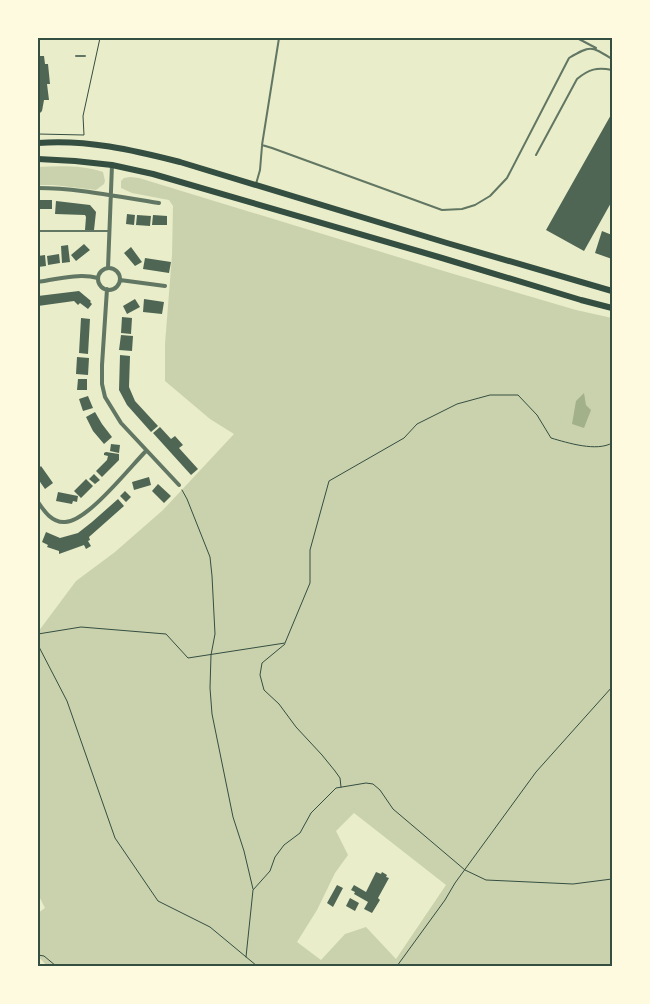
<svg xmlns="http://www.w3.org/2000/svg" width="650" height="1004" font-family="Overpass,sans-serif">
	<rect width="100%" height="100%" fill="#e9edc9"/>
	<path fill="#cad2ad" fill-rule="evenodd" d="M 38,167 C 59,166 83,165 103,172 L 105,181 L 104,184 L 96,190 L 53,185 L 38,185 Z
		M 130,177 L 139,178 L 447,272 L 576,310 L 612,318 L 612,966 L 47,966 L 38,956 L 38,913 L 45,908 L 38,894 L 38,632 L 76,581 L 115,552 L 163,510 L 234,434 L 210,419 L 165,381 L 165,344 L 172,255 L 173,206 L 169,200 L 132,193 L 121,188 L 121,181 L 124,178 ZM 354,813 L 446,885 L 396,959 L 366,927 L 345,934 L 321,960 L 297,942 L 317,910 L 335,873 L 348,855 L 336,831 Z"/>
	<path fill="#a3b18a" d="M 584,393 L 586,405 L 591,410 L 584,428 L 572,424 L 576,401 Z"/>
	<path fill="#4f6655" d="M 38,49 L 39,49 L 40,56 L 44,56 L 45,64 L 48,64 L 50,84 L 47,84 L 49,100 L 44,100 L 42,111 L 38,115 Z
		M 612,113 L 612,201 L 584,251 L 546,230 Z
		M 38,200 L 52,200 L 52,209 L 38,209 Z
		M 56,201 L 90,205 L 96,212 L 94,230 L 85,230 L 86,217 L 85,215 L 55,214 Z
		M 127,214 L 135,215 L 134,225 L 126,224 Z
		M 137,215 L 151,216 L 150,226 L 136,225 Z
		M 153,215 L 167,216 L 167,225 L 152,225 Z
		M 602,231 L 612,235 L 612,259 L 595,253 Z
		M 84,244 L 90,250 L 76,261 L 71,255 Z
		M 68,245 L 70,262 L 62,263 L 61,246 Z
		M 131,247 L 142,262 L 135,266 L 124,253 Z
		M 59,254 L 60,263 L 48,265 L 47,256 Z
		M 45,255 L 46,266 L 38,267 L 38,256 Z
		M 145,258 L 171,262 L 169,273 L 143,269 Z
		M 79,291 L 91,301 L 90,302 L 92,304 L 88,309 L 80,303 L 78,305 L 74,301 L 38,306 L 38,296 Z
		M 135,299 L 140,307 L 127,314 L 123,306 Z
		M 144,299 L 164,302 L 162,314 L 143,312 Z
		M 122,317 L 132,318 L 131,334 L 121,333 Z
		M 81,318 L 90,319 L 88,354 L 79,353 Z
		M 121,335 L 133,336 L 132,351 L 119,350 Z
		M 120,355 L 130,356 L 129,387 L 135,401 L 158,426 L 151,432 L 127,405 L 119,390 Z
		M 77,357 L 89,358 L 88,375 L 76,374 Z
		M 78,379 L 87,379 L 87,390 L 77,390 Z
		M 88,396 L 93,408 L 83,411 L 79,399 Z
		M 95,412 L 102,424 L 112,437 L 104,444 L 93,431 L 86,417 Z
		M 160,427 L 171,439 L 175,436 L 183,445 L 179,448 L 198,469 L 191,475 L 153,433 Z
		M 111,444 L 120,445 L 119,453 L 110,451 Z
		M 106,452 L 119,454 L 119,460 L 102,477 L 96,471 L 107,460 L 108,456 L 104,455 L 104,453 Z
		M 41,466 L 53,483 L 45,489 L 38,479 L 38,469 Z
		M 94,474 L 100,480 L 95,484 L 89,479 Z
		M 149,477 L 151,485 L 134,490 L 132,482 Z
		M 86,479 L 93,486 L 81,498 L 74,491 Z
		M 158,484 L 171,496 L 164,503 L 152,491 Z
		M 125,491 L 131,497 L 126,502 L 120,496 Z
		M 58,492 L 78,496 L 77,502 L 73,501 L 72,504 L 56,501 Z
		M 118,499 L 124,506 L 89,537 L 90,540 L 88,541 L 91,546 L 86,549 L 84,545 L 59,554 L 59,551 L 47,547 L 48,545 L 42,542 L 46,532 L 60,538 L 78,533 L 92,522 Z
		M 376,872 L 381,874 L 382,872 L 387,875 L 386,877 L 389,878 L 378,898 L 380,900 L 372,913 L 364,909 L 368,902 L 354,894 L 355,892 L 351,890 L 354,885 L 366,892 Z
		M 337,885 L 343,888 L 333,907 L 327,903 Z
		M 350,898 L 359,903 L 355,911 L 346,906 Z"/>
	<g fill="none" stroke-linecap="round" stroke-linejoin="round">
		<path stroke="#344e41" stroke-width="1" d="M 38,134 L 84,135 L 83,116 L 100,38
			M 182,490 L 187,499 L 210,557 L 212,576 L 215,634 L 211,655 L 210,688 L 212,714 L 233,817 L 244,851 L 253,889
			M 38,634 L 81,627 L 166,634 L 188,658 L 285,643 L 310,583 L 310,550 L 329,481 L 404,438 L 417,424 L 457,404 L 490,395 L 518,395 L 537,415 L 551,438 C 568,443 597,452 612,443
			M 285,644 L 262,663 L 260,675 L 264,690 L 279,704 L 296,727 L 322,755 L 335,771 L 340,778 L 341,787
			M 38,645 L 67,701 L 115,838 L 158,901 L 210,927 L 257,966
			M 38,955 L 44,956 L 56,966
			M 246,957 L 253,890 L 270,871 L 275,857 L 284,845 L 300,833 L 311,813 L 336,788 L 366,783 L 373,784 L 380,790 L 393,809 L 465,870 L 486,880 L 573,884 L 612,879
			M 397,966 L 445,900 L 455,883 L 536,772 L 612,687"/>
		<path stroke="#617663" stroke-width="2" d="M 279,38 L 262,145 L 272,148 L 442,210 L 462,209 L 475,205 L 490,196 L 507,178 L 569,58 C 591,45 591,46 612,59
			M 577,38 L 596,48
			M 76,56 L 85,56
			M 536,155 L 577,79 C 589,69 597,67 612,70
			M 256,184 L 260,170 L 262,146
			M 38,231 L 110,231"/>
		<path stroke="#617663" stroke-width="4" d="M 38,188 C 78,188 119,197 159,203
			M 108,268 L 112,165
			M98 279a11 11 0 1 1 22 0a11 11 0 1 1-22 0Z
			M 120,280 L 165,286
			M 38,282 C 57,279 79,273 98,278
			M 107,289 L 102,365 L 102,384 L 105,397 L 121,423 L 179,485
			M 38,502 C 44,511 52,523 65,522 C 87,522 130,467 146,451"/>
		<path stroke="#344e41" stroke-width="6" d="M 38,143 C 86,139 133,150 180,162 L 447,243 L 612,291
			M 38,159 L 75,161 L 112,165 L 153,174 L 442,258 L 581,300 L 612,308"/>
	</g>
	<rect width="650" height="1004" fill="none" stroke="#fefae0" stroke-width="78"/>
	<rect x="39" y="39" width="572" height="926" fill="none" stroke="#344e41" stroke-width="2"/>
</svg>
